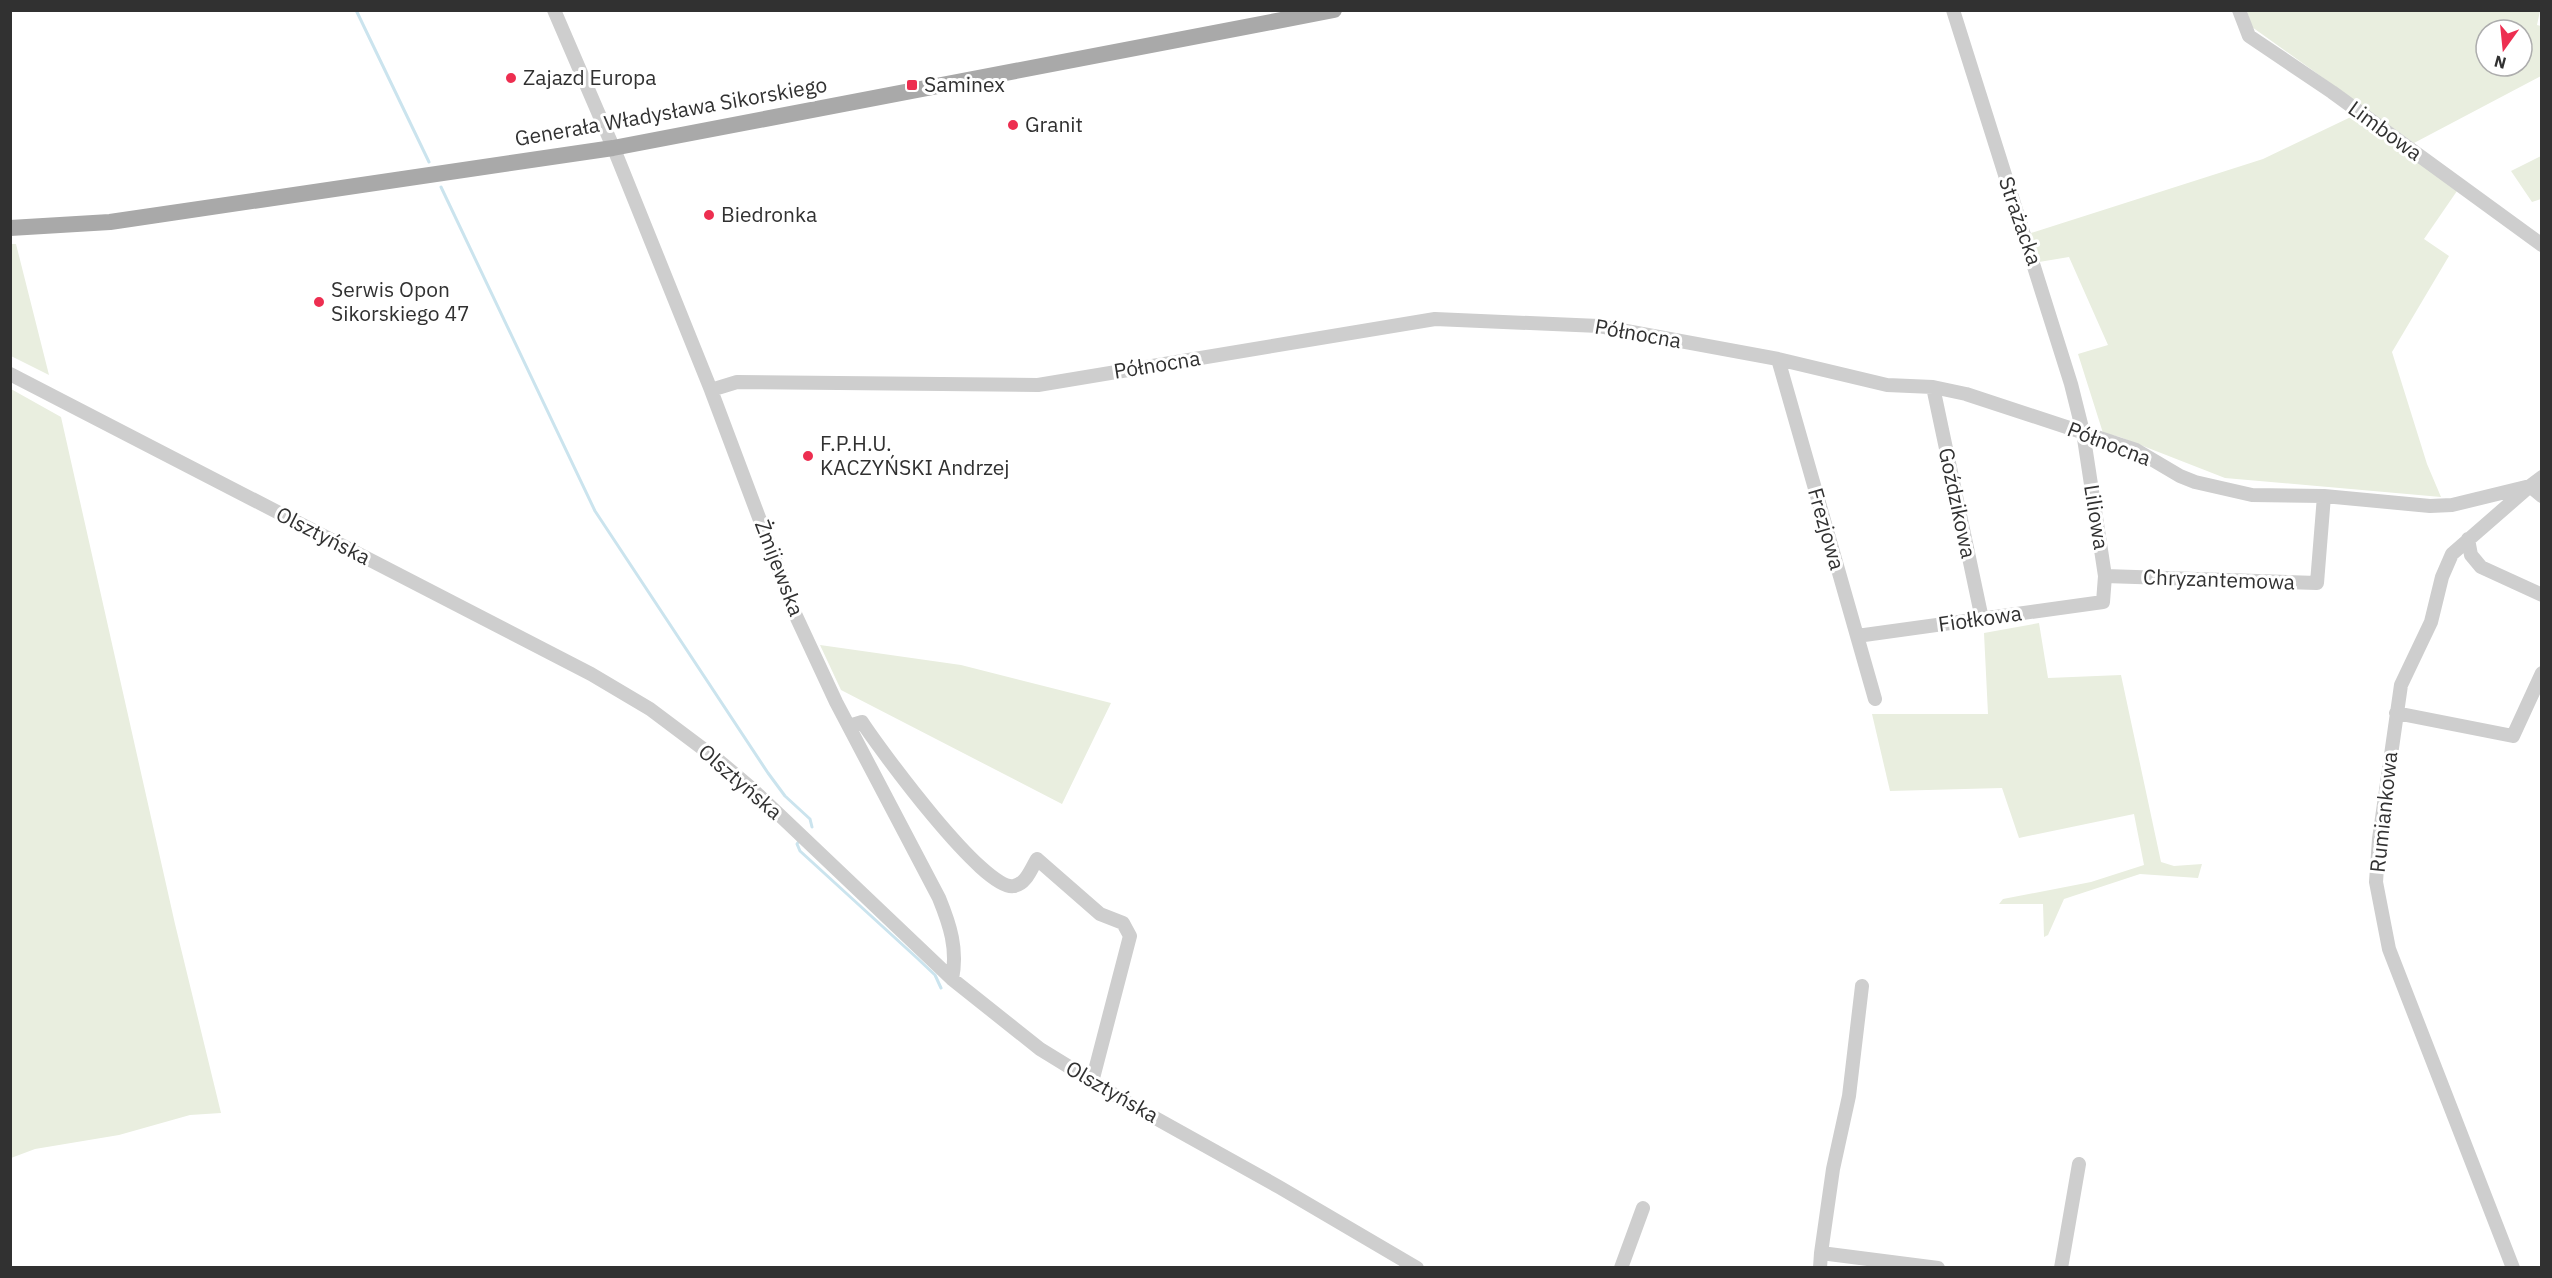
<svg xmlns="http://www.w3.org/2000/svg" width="2552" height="1278" font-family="'IBM Plex Sans',sans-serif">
	<rect width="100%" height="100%" fill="#fff"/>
	<path fill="#e9eedf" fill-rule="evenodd" d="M 2247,11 L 2540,11 L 2537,25 L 2541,26 L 2541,76 L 2414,143 L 2252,27 ZM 2486,30 L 2522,30 L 2522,66 L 2486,66 Z
		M 2355,115 L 2457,191 L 2424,239 L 2449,256 L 2392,352 L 2427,464 L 2441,497 L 2225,478 L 2120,437 L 2103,433 L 2078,354 L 2108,345 L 2069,257 L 2039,262 L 2031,233 L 2263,159 Z
		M 2541,156 L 2541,199 L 2532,202 L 2511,171 Z
		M 10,244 L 16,244 L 49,375 L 11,356 Z
		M 11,389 L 61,417 L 175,924 L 221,1113 L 190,1115 L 119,1135 L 35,1149 L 11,1158 Z
		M 2039,623 L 2048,678 L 2121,675 L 2161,862 L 2174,866 L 2202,864 L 2198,878 L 2140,874 L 2064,899 L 2048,935 L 2044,937 L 2043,904 L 1999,904 L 2003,899 L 2091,882 L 2144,865 L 2134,814 L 2019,838 L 2002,788 L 1890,791 L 1872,714 L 1988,714 L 1984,633 Z
		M 820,645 L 961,665 L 1111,703 L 1062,804 L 841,690 Z"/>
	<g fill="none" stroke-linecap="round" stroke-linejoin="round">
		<path stroke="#cbe4ee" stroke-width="3" d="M 356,10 L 429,162
			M 441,187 L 595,511 L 768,773 L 785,796 L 810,819 L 812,827
			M 799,841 L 797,844 L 800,851 L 917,958 L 935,975 L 941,988"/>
		<path stroke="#cecece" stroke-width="14" d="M 554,10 L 616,154 L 711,390 L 796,616 L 836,702 L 939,898 C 950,925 958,949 952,979
			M 2239,10 L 2249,36 L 2332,92 L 2542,245
			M 1778,359 L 1875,699
			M 10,374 L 591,674 L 650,709 L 718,760 L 750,787 L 952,979 L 1040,1049 L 1123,1100 L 1279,1187 L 1417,1268
			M 1933,387 L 1982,619
			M 711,390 L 737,382 L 1038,385 L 1435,319 L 1599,326 L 1778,359 L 1887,385 L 1933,387 L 1966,394 L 2136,450 L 2180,476 L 2195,482 L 2252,495 L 2324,496 L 2430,506 L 2452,505 L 2530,486 L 2542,477
			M 2468,539 L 2471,555 L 2481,567 L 2542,595
			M 2105,576 L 2317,583 L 2324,496
			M 1857,636 L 2103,602 L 2105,576 L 2083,432 L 2071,384 L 1953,10
			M 2396,713 L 2513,736 L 2542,673
			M 849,726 L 862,722 C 879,748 985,893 1014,886 C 1026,884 1031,869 1037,859 L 1100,914 L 1123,923 L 1130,936 L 1092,1082
			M 1821,1253 L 1833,1169 L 1849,1096 L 1862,986
			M 1621,1268 L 1643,1208
			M 1820,1268 L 1821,1253 L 1938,1268
			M 2061,1268 L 2079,1164
			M 2513,1268 L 2389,949 L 2376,882 L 2379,839 L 2401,685 L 2431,622 L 2442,577 L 2452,554 L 2530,486 L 2542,496"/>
		<path stroke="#a9a9a9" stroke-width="16" d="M 10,228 L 110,222 L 613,148 L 1334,10"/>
	</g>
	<g fill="#ed2e50" stroke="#fff" stroke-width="2">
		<circle cx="511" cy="78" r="6"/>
		<rect x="906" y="79" width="12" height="12" rx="3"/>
		<circle cx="1013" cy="125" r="6"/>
		<circle cx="709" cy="215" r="6"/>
		<circle cx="319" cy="302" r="6"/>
		<circle cx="808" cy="456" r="6"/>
	</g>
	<g text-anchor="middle" stroke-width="6" stroke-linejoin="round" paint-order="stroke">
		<g font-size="21" fill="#313131" stroke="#fff" text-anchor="start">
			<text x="523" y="85">Zajazd Europa</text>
			<text x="924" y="92">Saminex</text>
			<text x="1025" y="132">Granit</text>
			<text x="721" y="222">Biedronka</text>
			<text x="331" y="297">Serwis Opon<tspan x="331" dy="24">Sikorskiego 47</tspan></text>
			<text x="820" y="451">F.P.H.U.<tspan x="820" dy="24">KACZYŃSKI Andrzej</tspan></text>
		</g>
		<g font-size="21" fill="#313131" stroke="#fff">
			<text transform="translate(671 112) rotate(-10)" y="7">Generała Władysława Sikorskiego</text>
			<text transform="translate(2385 131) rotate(36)" y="7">Limbowa</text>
			<text transform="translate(2020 221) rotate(71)" y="7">Strażacka</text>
			<text transform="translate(1638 334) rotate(10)" y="7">Północna</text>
			<text transform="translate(1157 365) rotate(-9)" y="7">Północna</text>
			<text transform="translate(2109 444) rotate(21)" y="7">Północna</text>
			<text transform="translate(1957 503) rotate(78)" y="7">Goździkowa</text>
			<text transform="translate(2096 517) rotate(81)" y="7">Liliowa</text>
			<text transform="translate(1826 529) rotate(74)" y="7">Frezjowa</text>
			<text transform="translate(323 536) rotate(27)" y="7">Olsztyńska</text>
			<text transform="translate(779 568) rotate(69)" y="7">Żmijewska</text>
			<text transform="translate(2219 580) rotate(2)" y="7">Chryzantemowa</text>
			<text transform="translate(1980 619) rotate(-8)" y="7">Fiołkowa</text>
			<text transform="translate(740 782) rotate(41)" y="7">Olsztyńska</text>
			<text transform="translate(2384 812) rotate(-84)" y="7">Rumiankowa</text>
			<text transform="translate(1112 1092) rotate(30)" y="7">Olsztyńska</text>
		</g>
	</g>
	<rect width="2552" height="1278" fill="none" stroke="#313131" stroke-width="24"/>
	<g transform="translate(2504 48) rotate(195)"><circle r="28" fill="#ffffff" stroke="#adadad" stroke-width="1.5"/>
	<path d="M0-4.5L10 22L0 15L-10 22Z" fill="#ed2e50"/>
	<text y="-9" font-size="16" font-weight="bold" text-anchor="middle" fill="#313131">N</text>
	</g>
</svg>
